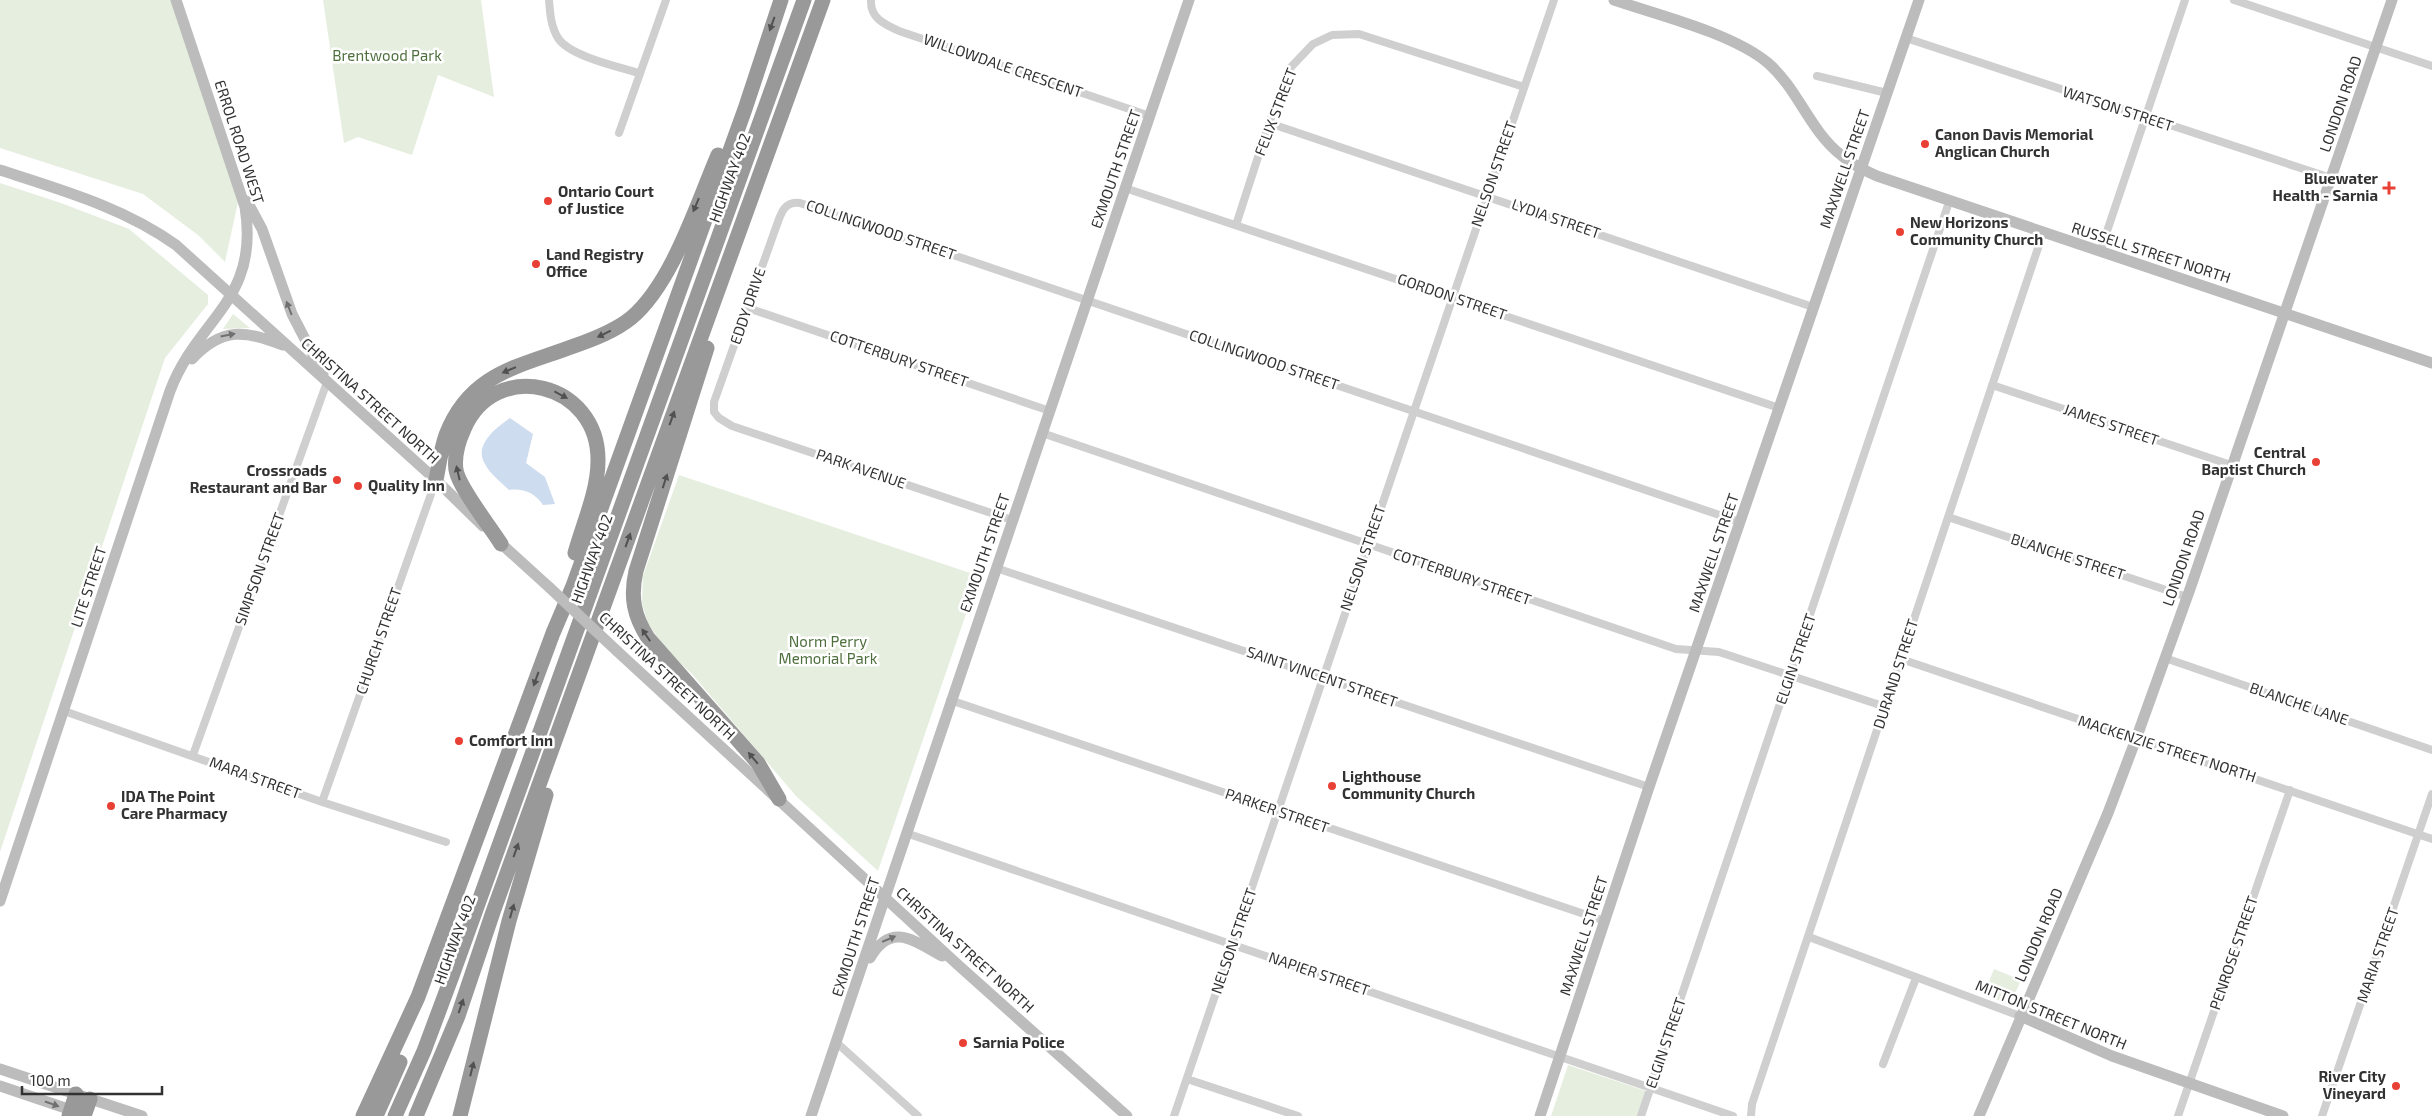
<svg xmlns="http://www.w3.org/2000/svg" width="2432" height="1116" font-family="'Exo 2',sans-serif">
	<rect width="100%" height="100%" fill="#fff"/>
	<path fill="#e6eee0" d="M 0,0 L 172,0 L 238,202 L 225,262 L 198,235 L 143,194 L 0,148 Z
		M 323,0 L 481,0 L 494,97 L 438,75 L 412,155 L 358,137 L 344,143 Z
		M 0,183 L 61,203 L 129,229 L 208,295 L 208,304 L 165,358 L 0,852 Z
		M 233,314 L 250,328 L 223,329 Z
		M 679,475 L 979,576 L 878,871 L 796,796 L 692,674 L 669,653 L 648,624 L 642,603 L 643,576 Z
		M 1994,969 L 2021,980 L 2010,1005 L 1984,994 Z
		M 1568,1065 L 1646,1091 L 1638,1116 L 1551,1116 Z"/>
	<path fill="#cddcee" d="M 510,418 L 533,434 L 526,463 L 545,477 L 555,504 L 543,505 C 535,493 523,488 509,490 C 501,482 490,474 485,464 C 473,445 497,427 510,418 Z"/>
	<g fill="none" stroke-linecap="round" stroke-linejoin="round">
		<path stroke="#cfcfcf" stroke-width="8" d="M 549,0 C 550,13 551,27 558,38 C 569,56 619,67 639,73
			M 871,0 C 870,18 884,24 899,31 L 1150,116
			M 2234,0 L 2432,66
			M 1906,38 L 2331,178
			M 1817,76 L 1887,93
			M 1269,123 L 1813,307
			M 619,133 L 666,0
			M 1125,188 L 1779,408
			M 1236,225 L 1269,123 L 1291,67 L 1313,44 L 1332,35 L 1359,34 L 1524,87
			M 2100,252 L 2185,0
			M 748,308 L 1050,411
			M 1992,385 L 2231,465
			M 1042,433 L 1676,649 L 1719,652 L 1886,707
			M 1948,517 L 2187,597
			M 1012,520 L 732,426 L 719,418 L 714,412 L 714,402 L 775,230 C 780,217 783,200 800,203 L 1740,522
			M 996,568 L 1649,787
			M 2165,658 L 2432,750
			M 1901,659 L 2432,839
			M 950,700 L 1605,921
			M 64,711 L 322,802 L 446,842
			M 193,755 L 327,382
			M 322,802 L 436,480
			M 906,833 L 1733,1116
			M 1809,937 L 2020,1016
			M 837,1043 L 918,1116
			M 1883,1064 L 1916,978
			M 1187,1079 L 1298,1116
			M 1174,1116 L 1554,0
			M 1641,1116 L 1949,202
			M 1751,1116 L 1752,1104 L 2043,233
			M 2178,1116 L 2290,790
			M 2322,1116 L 2432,794"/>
		<path stroke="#bcbcbc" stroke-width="11" d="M 1614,0 C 1658,15 1732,33 1768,63 C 1798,89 1810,131 1841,155 C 1851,164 1864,170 1877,176 L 2432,363
			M 0,170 C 61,190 123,207 176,245 L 436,480 L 483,526
			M 247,201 L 262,229 L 292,314 L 323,374
			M 192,359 C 223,326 245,331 283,345
			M 496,539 L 550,588
			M 617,651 L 957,964 L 1127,1116
			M 0,901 L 170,391 C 198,317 260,301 245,207 L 176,0
			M 870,958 C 891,922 913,940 942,956
			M 2020,1016 L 2112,1056 L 2283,1116
			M 0,1069 L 142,1116
			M 0,1086 L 77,1112
			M 811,1116 L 1189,0
			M 1540,1116 L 1649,787 L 1919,0
			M 1979,1116 L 2108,813 L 2136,739 L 2190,589 L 2392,0"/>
		<path stroke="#999" stroke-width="15" d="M 707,348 L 636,571 C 630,597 634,616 648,638 L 758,763 L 779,799
			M 436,480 C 439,465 441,449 446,435 C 470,373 518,367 574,346 C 594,339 615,331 631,318 C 672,284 697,204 718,155
			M 501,544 C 490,526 459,488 456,470 C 454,456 458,442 464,429 C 495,357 599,382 598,461 C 598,491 583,524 575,553
			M 69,1116 L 76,1094
			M 84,1116 L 90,1099
			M 363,1116 L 418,997 L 553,633 L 573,586 L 745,109 L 781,0
			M 376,1116 L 400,1062
			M 395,1116 L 424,1051 L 452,976 L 804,0
			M 416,1116 L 458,1016 L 493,912 L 823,0
			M 460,1116 L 509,921 L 546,795"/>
		<path stroke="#bcbcbc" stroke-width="11" d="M 550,588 L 617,651"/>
	</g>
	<defs><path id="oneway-solid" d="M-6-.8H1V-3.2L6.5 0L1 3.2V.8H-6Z" transform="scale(1.25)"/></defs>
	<g fill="#515151">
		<use href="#oneway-solid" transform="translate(772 24) rotate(110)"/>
		<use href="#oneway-solid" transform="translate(696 205) rotate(113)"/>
		<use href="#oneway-solid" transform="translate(604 334) rotate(154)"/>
		<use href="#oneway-solid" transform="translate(509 370) rotate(157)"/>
		<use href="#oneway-solid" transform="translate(561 395) rotate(28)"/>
		<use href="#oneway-solid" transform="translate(672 418) rotate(-70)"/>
		<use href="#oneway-solid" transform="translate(458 473) rotate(-103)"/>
		<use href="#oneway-solid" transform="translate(665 481) rotate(-72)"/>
		<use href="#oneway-solid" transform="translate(628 540) rotate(-70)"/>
		<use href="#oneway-solid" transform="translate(646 635) rotate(-124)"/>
		<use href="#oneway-solid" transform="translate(536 679) rotate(110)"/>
		<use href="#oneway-solid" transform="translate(753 758) rotate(-130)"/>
		<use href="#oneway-solid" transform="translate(516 850) rotate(-70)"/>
		<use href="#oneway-solid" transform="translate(512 911) rotate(-74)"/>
		<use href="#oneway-solid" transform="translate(461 1006) rotate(-71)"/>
		<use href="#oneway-solid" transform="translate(472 1069) rotate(-76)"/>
	</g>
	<g fill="#707070">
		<use href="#oneway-solid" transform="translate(289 308) rotate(-111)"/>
		<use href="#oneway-solid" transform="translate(228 335) rotate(-11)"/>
		<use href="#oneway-solid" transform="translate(889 939) rotate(-23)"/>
		<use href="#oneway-solid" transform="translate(52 1104) rotate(19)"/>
	</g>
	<g fill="#e84034" stroke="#fff" stroke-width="2">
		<circle cx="1925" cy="144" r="5"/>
		<path d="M2386.5 180.5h5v5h5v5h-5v5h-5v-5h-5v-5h5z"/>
		<circle cx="548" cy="201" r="5"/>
		<circle cx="1900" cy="232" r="5"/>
		<circle cx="536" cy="264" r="5"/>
		<circle cx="2316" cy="462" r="5"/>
		<circle cx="337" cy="480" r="5"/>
		<circle cx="358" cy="486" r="5"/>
		<circle cx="459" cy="741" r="5"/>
		<circle cx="1332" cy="786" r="5"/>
		<circle cx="111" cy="806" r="5"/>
		<circle cx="963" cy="1043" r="5"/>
		<circle cx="2396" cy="1086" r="5"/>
	</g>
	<g text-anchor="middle" stroke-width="5" stroke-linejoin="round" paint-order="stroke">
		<g font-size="15" fill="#4e6f3d" stroke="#fff">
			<text x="387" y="61">Brentwood Park</text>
			<text x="828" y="647">Norm Perry<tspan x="828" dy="17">Memorial Park</tspan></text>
		</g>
		<g font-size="15" fill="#323232" stroke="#fff">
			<text transform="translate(1003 66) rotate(19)" y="5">WILLOWDALE CRESCENT</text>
			<text transform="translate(2341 104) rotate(-71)" y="5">LONDON ROAD</text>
			<text transform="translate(2118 109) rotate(18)" y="5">WATSON STREET</text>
			<text transform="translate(1276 112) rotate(-69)" y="5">FELIX STREET</text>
			<text transform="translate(239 142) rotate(72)" y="5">ERROL ROAD WEST</text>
			<text transform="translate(1116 169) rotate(-71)" y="5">EXMOUTH STREET</text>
			<text transform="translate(1845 169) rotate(-71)" y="5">MAXWELL STREET</text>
			<text transform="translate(1494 174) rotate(-71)" y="5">NELSON STREET</text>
			<text transform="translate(730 178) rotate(-70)" y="5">HIGHWAY 402</text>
			<text transform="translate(1556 219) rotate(19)" y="5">LYDIA STREET</text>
			<text transform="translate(881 230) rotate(19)" y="5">COLLINGWOOD STREET</text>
			<text transform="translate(2151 253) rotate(18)" y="5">RUSSELL STREET NORTH</text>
			<text transform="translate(1452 297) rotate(19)" y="5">GORDON STREET</text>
			<text transform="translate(748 306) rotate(-71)" y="5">EDDY DRIVE</text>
			<text transform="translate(899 359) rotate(19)" y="5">COTTERBURY STREET</text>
			<text transform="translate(1264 360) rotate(19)" y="5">COLLINGWOOD STREET</text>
			<text transform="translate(370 401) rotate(42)" y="5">CHRISTINA STREET NORTH</text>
			<text transform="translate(2111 425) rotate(19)" y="5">JAMES STREET</text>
			<text transform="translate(861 469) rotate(19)" y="5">PARK AVENUE</text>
			<text transform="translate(985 553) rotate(-71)" y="5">EXMOUTH STREET</text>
			<text transform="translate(1714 553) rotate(-71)" y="5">MAXWELL STREET</text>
			<text transform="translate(2068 557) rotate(18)" y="5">BLANCHE STREET</text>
			<text transform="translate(1363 558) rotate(-71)" y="5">NELSON STREET</text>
			<text transform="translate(2184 558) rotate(-71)" y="5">LONDON ROAD</text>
			<text transform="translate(592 559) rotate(-70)" y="5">HIGHWAY 402</text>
			<text transform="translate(260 569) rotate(-70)" y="5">SIMPSON STREET</text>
			<text transform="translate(1462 577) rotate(19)" y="5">COTTERBURY STREET</text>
			<text transform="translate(89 587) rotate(-72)" y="5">LITE STREET</text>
			<text transform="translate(379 641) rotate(-71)" y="5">CHURCH STREET</text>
			<text transform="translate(1796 659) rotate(-71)" y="5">ELGIN STREET</text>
			<text transform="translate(1896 674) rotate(-72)" y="5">DURAND STREET</text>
			<text transform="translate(667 676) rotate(43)" y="5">CHRISTINA STREET NORTH</text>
			<text transform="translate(1322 677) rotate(19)" y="5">SAINT VINCENT STREET</text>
			<text transform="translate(2299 704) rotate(19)" y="5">BLANCHE LANE</text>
			<text transform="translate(2167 749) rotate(18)" y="5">MACKENZIE STREET NORTH</text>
			<text transform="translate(255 778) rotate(20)" y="5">MARA STREET</text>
			<text transform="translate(1277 811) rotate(19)" y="5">PARKER STREET</text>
			<text transform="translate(2039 935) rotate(-67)" y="5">LONDON ROAD</text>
			<text transform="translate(1584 936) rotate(-72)" y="5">MAXWELL STREET</text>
			<text transform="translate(856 937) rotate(-72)" y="5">EXMOUTH STREET</text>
			<text transform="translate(455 940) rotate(-70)" y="5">HIGHWAY 402</text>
			<text transform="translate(1234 941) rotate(-71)" y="5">NELSON STREET</text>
			<text transform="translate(965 950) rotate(42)" y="5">CHRISTINA STREET NORTH</text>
			<text transform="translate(2234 953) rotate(-71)" y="5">PENROSE STREET</text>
			<text transform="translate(2378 955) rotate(-71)" y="5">MARIA STREET</text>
			<text transform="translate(1319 974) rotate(19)" y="5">NAPIER STREET</text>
			<text transform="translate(2051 1015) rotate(22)" y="5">MITTON STREET NORTH</text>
			<text transform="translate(1666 1043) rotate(-71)" y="5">ELGIN STREET</text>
		</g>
		<g font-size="15" font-weight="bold" fill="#323232" stroke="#fff" text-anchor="start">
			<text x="1935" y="140">Canon Davis Memorial<tspan x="1935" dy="17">Anglican Church</tspan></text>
			<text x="2378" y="184" text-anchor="end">Bluewater<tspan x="2378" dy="17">Health - Sarnia</tspan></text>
			<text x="558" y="197">Ontario Court<tspan x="558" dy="17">of Justice</tspan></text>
			<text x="1910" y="228">New Horizons<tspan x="1910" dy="17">Community Church</tspan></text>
			<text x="546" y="260">Land Registry<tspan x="546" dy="17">Office</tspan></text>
			<text x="2306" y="458" text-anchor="end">Central<tspan x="2306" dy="17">Baptist Church</tspan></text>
			<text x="327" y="476" text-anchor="end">Crossroads<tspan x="327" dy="17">Restaurant and Bar</tspan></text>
			<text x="368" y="491">Quality Inn</text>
			<text x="469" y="746">Comfort Inn</text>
			<text x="1342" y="782">Lighthouse<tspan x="1342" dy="17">Community Church</tspan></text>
			<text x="121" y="802">IDA The Point<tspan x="121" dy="17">Care Pharmacy</tspan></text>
			<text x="973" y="1048">Sarnia Police</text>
			<text x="2386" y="1082" text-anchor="end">River City<tspan x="2386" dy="17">Vineyard</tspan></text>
		</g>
	</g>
	<path d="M22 1086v8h140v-8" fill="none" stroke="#323232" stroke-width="2.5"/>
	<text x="30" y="1086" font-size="15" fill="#323232" stroke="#ffffff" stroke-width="4" paint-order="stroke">100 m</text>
</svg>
